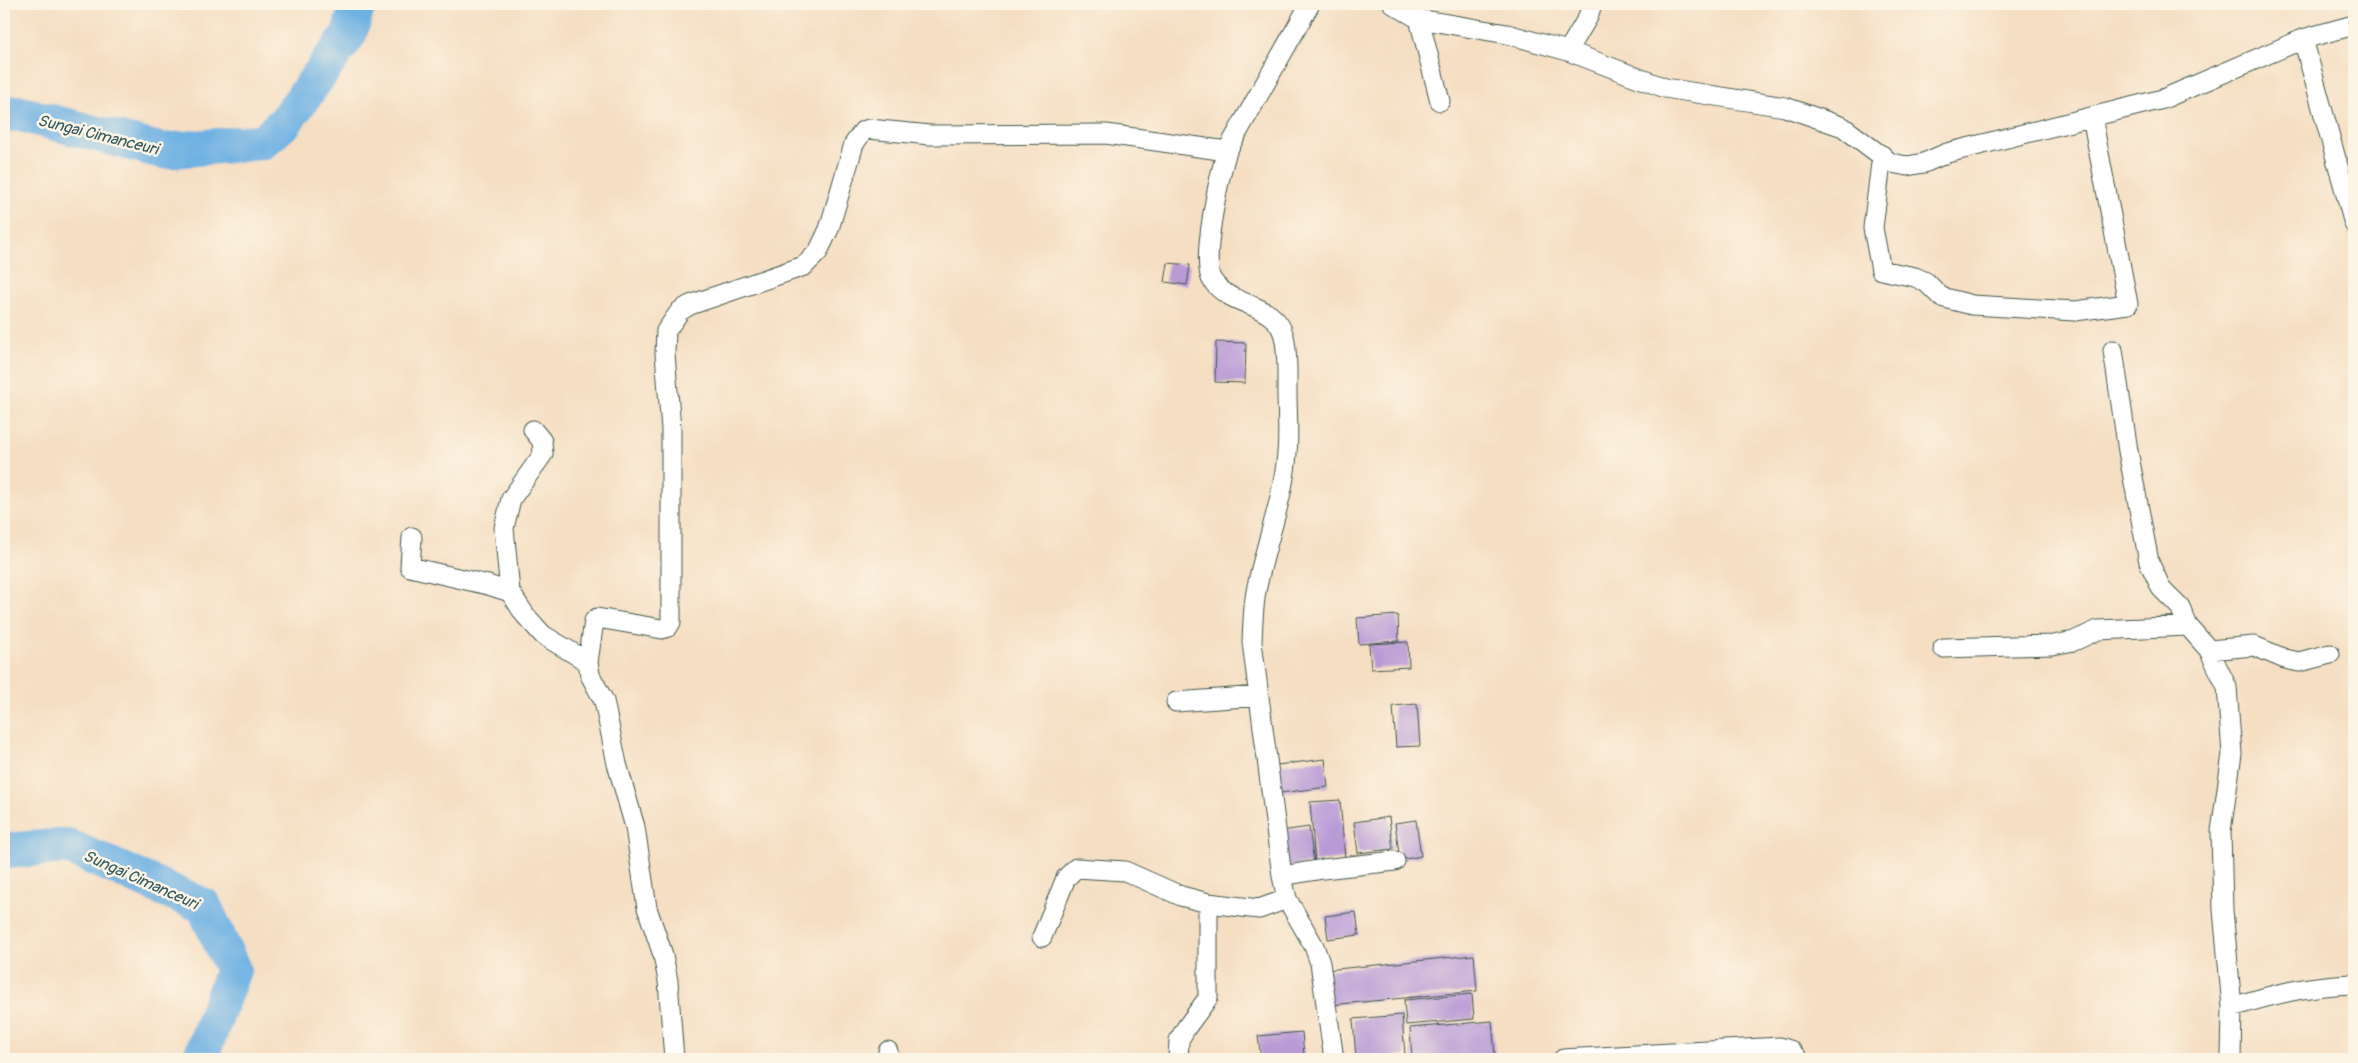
<svg xmlns="http://www.w3.org/2000/svg" width="2358" height="1063" font-family="Pangolin,sans-serif">
	<rect width="100%" height="100%" fill="#fcf5e5"/>
	<filter id="ink" filterUnits="userSpaceOnUse"><feTurbulence type="fractalNoise" baseFrequency=".02" numOctaves="2"/><feDisplacementMap in="SourceGraphic" scale="10" xChannelSelector="R" yChannelSelector="G"/><feConvolveMatrix kernelMatrix="1 2 1 2 8 2 1 2 1" color-interpolation-filters="sRGB"/></filter>
	<filter id="wash" filterUnits="userSpaceOnUse"><feTurbulence type="fractalNoise" baseFrequency=".0096" numOctaves="4" result="noise"/><feDisplacementMap in="SourceGraphic" scale="20" xChannelSelector="R" yChannelSelector="G"/><feGaussianBlur stdDeviation="1.12" result="paint"/><feColorMatrix in="noise" values="0 0 0 0 0 0 0 0 0 0 0 0 0 0 0 0 0 1.4 0 .05"/><feComposite in="paint" operator="in"/></filter>
	<g filter="url(#wash)">
		<rect width="100%" height="100%" fill="#f5dec2"/>
		<g fill="none" stroke-linecap="round" stroke-linejoin="round">
			<path stroke="#6eb1e3" stroke-width="36" d="M 4,115 L 17,113 L 163,151 L 262,142 L 285,122 L 349,34 L 358,4
				M 4,851 L 67,846 L 204,906 L 233,970 L 200,1059"/>
		</g>
		<g id="blocks">
			<path fill="#b89ad5" d="M 1168,263 L 1190,265 L 1187,285 L 1165,282 Z
				M 1216,342 L 1246,343 L 1245,383 L 1215,382 Z
				M 1398,615 L 1399,641 L 1359,644 L 1357,618 Z
				M 1408,642 L 1409,667 L 1371,669 L 1369,644 Z
				M 1417,704 L 1420,746 L 1396,747 L 1393,706 Z
				M 1325,759 L 1328,787 L 1280,793 L 1277,765 Z
				M 1340,800 L 1345,859 L 1315,862 L 1310,802 Z
				M 1389,817 L 1393,849 L 1358,853 L 1354,822 Z
				M 1416,820 L 1421,856 L 1400,860 L 1395,823 Z
				M 1309,827 L 1314,863 L 1286,867 L 1281,831 Z
				M 1356,912 L 1359,935 L 1328,939 L 1325,916 Z
				M 1474,955 L 1477,991 L 1331,1005 L 1327,970 Z
				M 1472,994 L 1474,1019 L 1406,1025 L 1404,1000 Z
				M 1402,1015 L 1405,1056 L 1356,1059 L 1353,1019 Z
				M 1492,1021 L 1495,1056 L 1461,1059 L 1412,1059 L 1410,1028 Z
				M 1302,1032 L 1304,1055 L 1284,1057 L 1284,1059 L 1261,1059 L 1258,1036 Z"/>
		</g>
	</g>
	<g filter="url(#ink)">
		<use href="#blocks" fill-opacity="0" stroke="#3f5549" stroke-width="1"/>
		<g fill="none" stroke-linecap="round" stroke-linejoin="round">
			<g stroke="#3f5549" stroke-width="21">
				<path id="street" d="M 1310,4 L 1227,151 C 1220,173 1200,262 1212,280 C 1230,308 1275,301 1284,336 C 1288,354 1287,374 1287,392 C 1287,412 1289,433 1287,453 C 1284,497 1267,539 1258,582 C 1253,601 1253,621 1252,642 L 1282,876 L 1287,899 L 1314,946 L 1320,963 L 1334,1059
					M 1393,4 L 1419,19 L 1507,34 L 1568,51 L 1665,88 L 1785,107 L 1843,127 L 1891,163 L 1907,166 L 1924,163 L 1947,153 L 2163,99 L 2303,39
					M 1419,19 L 1440,101
					M 2354,25 L 2303,39 L 2354,224
					M 1568,51 L 1588,17 L 1592,4
					M 1882,155 L 1873,228 L 1881,270 L 1915,277 L 1926,282 L 1941,297 L 1972,305 L 2075,311 L 2128,304 L 2092,117
					M 2113,350 L 2128,451 L 2149,562 L 2161,588 L 2180,607 L 2188,626 L 2209,650 L 2227,687 L 2232,754 L 2221,831 L 2223,910 L 2232,1007 L 2231,1059
					M 533,430 L 542,441 L 543,454 L 511,499 L 504,528 L 510,592 L 525,615 L 543,635 L 588,662 L 590,675 L 604,701 L 617,764 L 635,827 L 647,908 L 663,955 L 668,981 L 674,1059
					M 412,537 L 410,567 L 488,585 L 510,592
					M 1943,648 L 2053,645 L 2074,641 L 2098,630 L 2188,626
					M 2209,650 L 2254,646 L 2285,659 L 2299,662 L 2330,654
					M 588,662 L 594,621 L 597,618 L 662,629 L 668,627 L 671,622 L 671,429 L 665,354 L 666,331 L 680,311 L 690,305 L 804,266 L 818,252 L 829,229 L 854,144 L 863,131 L 869,129 L 930,135 L 1106,134 L 1227,151
					M 1176,702 L 1259,696
					M 1282,876 L 1323,869 L 1395,861
					M 1042,937 L 1066,878 L 1076,868 L 1125,871 L 1181,896 L 1208,903 L 1259,909 L 1287,899
					M 2232,1007 C 2274,994 2310,985 2354,984
					M 888,1051 L 888,1059
					M 1178,1059 L 1179,1040 L 1186,1028 L 1208,998 L 1208,903
					M 1563,1059 L 1780,1047 L 1790,1050 L 1798,1059"/>
			</g>
			<use href="#street" stroke="#fff" stroke-width="19"/>
		</g>
	</g>
	<g text-anchor="middle" stroke-width="5" stroke-linejoin="round" paint-order="stroke">
		<g font-size="16" font-style="italic" fill="#335a60" stroke="#fcf5e5">
			<text transform="translate(98 134) rotate(14)" y="6">Sungai Cimanceuri</text>
			<text transform="translate(141 879) rotate(24)" y="6">Sungai Cimanceuri</text>
		</g>
	</g>
	<rect width="2358" height="1063" fill="none" stroke="#fcf5e5" stroke-width="20"/>
</svg>
